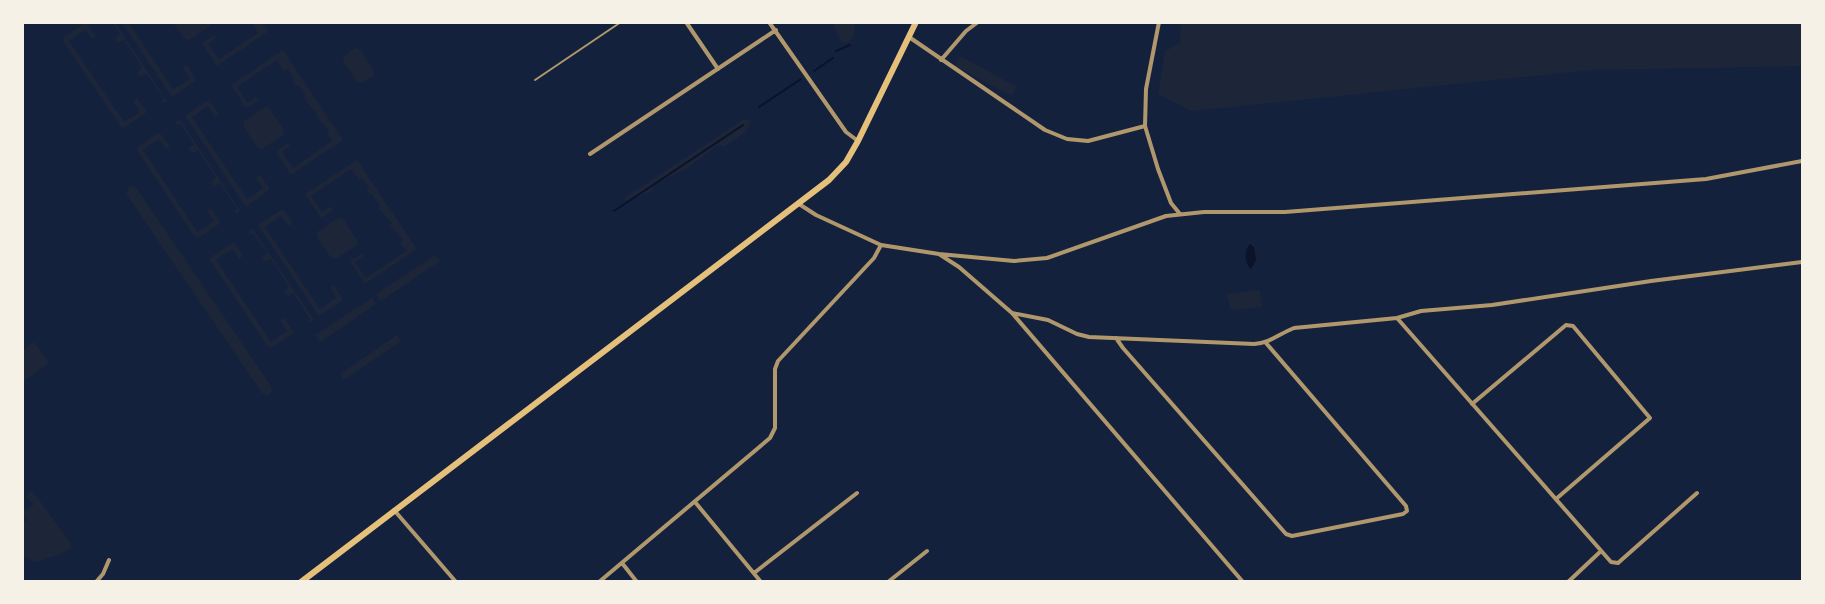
<svg xmlns="http://www.w3.org/2000/svg" width="1825" height="604" font-family="'Open Sans',sans-serif">
	<rect width="100%" height="100%" fill="#14213d"/>
	<path fill="#1d2539" d="M 85,23 L 87,24 L 96,37 L 92,39 L 85,30 L 69,41 L 124,122 L 140,112 L 133,101 L 137,98 L 146,111 L 145,114 L 124,128 L 121,127 L 63,41 L 64,37 Z
		M 113,23 L 115,23 L 167,101 L 162,104 L 161,102 L 164,99 L 146,73 L 141,77 L 137,73 L 142,67 L 124,40 L 118,43 L 115,39 L 120,34 Z
		M 122,23 L 129,23 L 173,89 L 190,79 L 183,68 L 187,65 L 195,78 L 195,81 L 172,97 Z
		M 173,23 L 211,23 L 210,26 L 189,40 L 185,39 Z
		M 255,23 L 263,23 L 269,31 L 217,66 L 202,43 L 214,35 L 216,38 L 208,44 L 219,59 L 258,33 L 253,24 Z
		M 833,23 L 855,23 L 854,36 L 848,43 L 841,42 Z
		M 1181,23 L 1802,23 L 1802,66 L 1592,70 L 1192,111 L 1158,94 L 1165,51 L 1180,43 Z
		M 355,48 L 360,49 L 374,71 L 373,76 L 362,83 L 357,82 L 343,61 L 344,56 Z
		M 283,50 L 343,140 L 291,175 L 276,152 L 288,143 L 290,146 L 282,152 L 293,168 L 332,141 L 327,133 L 329,131 L 316,116 L 317,114 L 304,98 L 306,96 L 298,85 L 296,86 L 292,80 L 294,79 L 288,69 L 284,71 L 277,60 L 237,87 L 247,103 L 257,97 L 259,100 L 246,108 L 231,85 Z
		M 960,56 L 1017,87 L 1012,96 L 955,66 Z
		M 208,100 L 210,101 L 219,114 L 215,117 L 208,106 L 192,117 L 247,199 L 263,188 L 256,178 L 260,175 L 269,188 L 268,191 L 246,207 L 185,116 Z
		M 265,107 L 270,109 L 284,130 L 283,135 L 262,149 L 258,148 L 243,126 L 244,121 Z
		M 180,119 L 240,211 L 236,214 L 234,211 L 237,209 L 220,183 L 214,186 L 211,182 L 216,177 L 198,150 L 192,153 L 188,149 L 194,144 L 180,123 L 177,125 L 175,123 Z
		M 744,119 L 751,121 L 746,132 L 724,147 L 718,145 L 686,169 L 656,183 L 650,192 L 625,201 L 624,198 Z
		M 158,133 L 161,134 L 170,147 L 166,149 L 159,139 L 143,150 L 197,232 L 214,221 L 207,211 L 211,208 L 220,221 L 219,224 L 198,238 L 195,237 L 137,150 L 137,147 Z
		M 357,160 L 417,249 L 365,284 L 350,261 L 362,253 L 364,256 L 355,262 L 366,278 L 406,251 L 400,243 L 403,240 L 390,225 L 392,223 L 378,208 L 380,206 L 372,194 L 370,195 L 367,190 L 369,188 L 362,178 L 359,180 L 351,169 L 311,196 L 322,212 L 331,206 L 333,210 L 321,218 L 305,194 Z
		M 133,186 L 137,189 L 271,386 L 272,390 L 270,394 L 266,395 L 262,393 L 127,195 L 127,191 L 129,187 Z
		M 281,210 L 284,210 L 293,223 L 289,226 L 281,216 L 265,227 L 320,309 L 336,298 L 330,287 L 334,285 L 342,298 L 342,301 L 319,316 L 258,225 Z
		M 338,218 L 343,219 L 358,241 L 357,245 L 336,259 L 331,258 L 317,237 L 317,232 Z
		M 253,229 L 314,320 L 309,323 L 308,321 L 310,319 L 293,293 L 288,296 L 284,292 L 289,287 L 271,259 L 265,262 L 262,258 L 267,253 L 253,233 L 250,234 L 248,232 Z
		M 232,243 L 235,243 L 243,256 L 239,259 L 232,249 L 216,260 L 271,342 L 287,331 L 280,320 L 284,318 L 293,331 L 292,334 L 271,348 L 268,347 L 210,260 L 211,257 Z
		M 435,255 L 440,261 L 381,301 L 376,294 Z
		M 1260,290 L 1262,307 L 1231,310 L 1227,294 Z
		M 372,298 L 376,304 L 320,342 L 315,335 Z
		M 397,335 L 401,341 L 344,380 L 340,374 Z
		M 34,342 L 49,363 L 23,382 L 23,350 Z
		M 29,491 L 34,493 L 70,542 L 71,547 C 63,557 49,555 39,562 L 31,561 L 23,555 L 23,522 L 26,521 L 23,514 L 25,509 L 34,505 L 26,497 Z"/>
	<path fill="#0b132b" d="M 1250,244 L 1254,247 L 1256,260 L 1251,269 C 1244,263 1244,250 1250,244 Z"/>
	<g fill="none" stroke-linecap="round" stroke-linejoin="round">
		<path stroke="#0b132b" stroke-width="2" d="M 836,51 L 850,45
			M 814,71 L 833,58
			M 759,107 L 801,79
			M 614,211 L 743,125"/>
		<path stroke="#b1986c" stroke-width="2" d="M 535,80 L 621,22"/>
		<path stroke="#b1986c" stroke-width="4" d="M 686,22 L 718,69
			M 769,22 L 846,132 L 858,141
			M 1159,22 L 1146,89 L 1145,126 L 1158,169 L 1171,203 L 1180,214
			M 909,37 L 1045,130 L 1067,139 L 1088,141 L 1145,126
			M 941,60 L 966,31 L 978,22
			M 590,154 L 776,30
			M 799,204 L 816,215 L 881,245 L 939,254 L 1014,261 L 1047,258 L 1166,216 L 1204,212 L 1285,212 L 1706,179 L 1802,161
			M 939,254 L 959,267 L 1012,313 L 1243,582
			M 1012,313 L 1048,320 L 1077,334 L 1089,337 L 1254,344 C 1270,343 1279,334 1294,328 L 1397,318 L 1421,311 L 1492,305 L 1651,281 L 1802,262
			M 1397,318 L 1611,562 L 1618,563 L 1697,493
			M 1116,338 L 1123,348 L 1286,534 L 1292,536 L 1403,514 L 1407,511 L 1406,506 L 1266,343
			M 1472,404 L 1566,325 L 1573,326 L 1650,418 L 1556,499
			M 695,502 L 761,582
			M 394,510 L 456,582
			M 622,563 L 637,582
			M 754,573 L 857,493
			M 96,582 L 103,574 L 109,560
			M 599,582 L 770,438 L 775,428 L 775,369 L 778,361 L 874,258 L 881,245
			M 888,582 L 927,551
			M 1568,582 L 1601,551"/>
		<path stroke="#e5c07b" stroke-width="6" d="M 301,582 L 829,180 L 846,162 L 858,141 L 916,22"/>
	</g>
	<rect width="1825" height="604" fill="none" stroke="#f6f1e7" stroke-width="48"/>
</svg>
